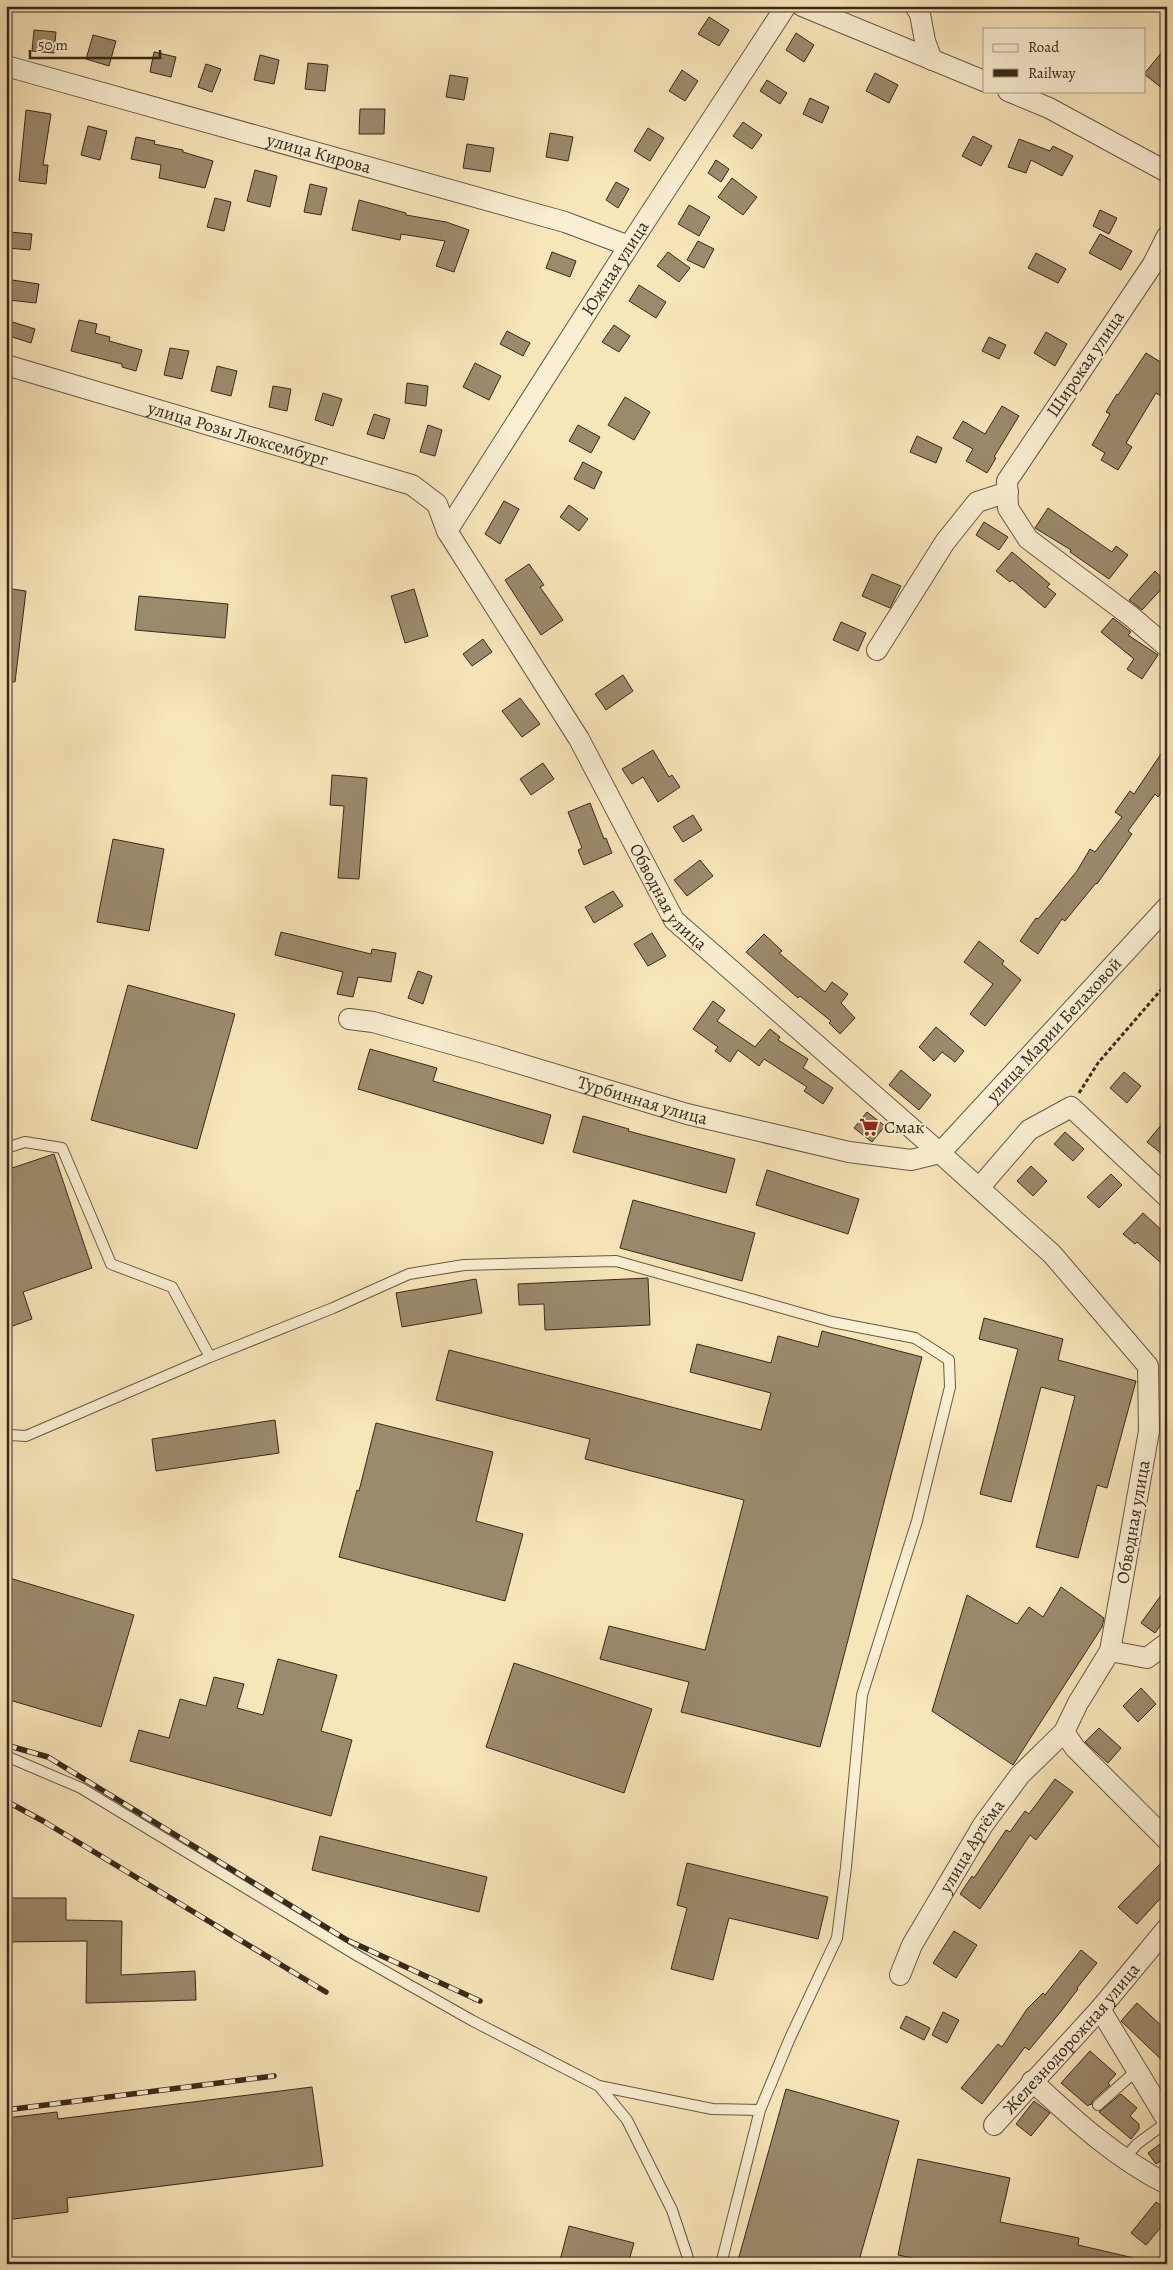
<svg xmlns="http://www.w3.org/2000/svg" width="1173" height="2270" font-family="Alegreya,serif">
	<rect width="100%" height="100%" fill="#f8e6bb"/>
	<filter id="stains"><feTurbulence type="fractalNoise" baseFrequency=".004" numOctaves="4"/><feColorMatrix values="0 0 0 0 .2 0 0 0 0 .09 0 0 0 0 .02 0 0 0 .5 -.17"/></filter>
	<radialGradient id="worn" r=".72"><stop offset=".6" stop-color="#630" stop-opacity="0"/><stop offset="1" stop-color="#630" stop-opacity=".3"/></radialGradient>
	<path fill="#9b8b6d" stroke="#372919" d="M 709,17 L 729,30 L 719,46 L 698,34 Z
		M 34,30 L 56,32 L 54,53 L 32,51 Z
		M 796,33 L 814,45 L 804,62 L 786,50 Z
		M 93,35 L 116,41 L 109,66 L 86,59 Z
		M 1167,46 L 1167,92 L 1144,74 Z
		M 154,52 L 176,57 L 171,77 L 150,72 Z
		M 260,55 L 279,60 L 274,84 L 254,80 Z
		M 308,63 L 328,65 L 325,91 L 305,89 Z
		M 206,64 L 221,69 L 212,92 L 198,87 Z
		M 682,70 L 698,81 L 685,101 L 669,91 Z
		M 875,73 L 898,85 L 889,103 L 866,91 Z
		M 450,75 L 468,78 L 464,100 L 446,97 Z
		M 767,80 L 787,93 L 780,104 L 760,91 Z
		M 810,98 L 829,107 L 822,123 L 803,114 Z
		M 360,109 L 385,109 L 384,134 L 359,134 Z
		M 26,110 L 51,114 L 43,165 L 48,165 L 46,184 L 19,181 Z
		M 743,122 L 762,135 L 752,149 L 733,136 Z
		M 88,126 L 107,131 L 100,160 L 81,155 Z
		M 648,128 L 664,138 L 650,161 L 634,151 Z
		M 550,133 L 573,137 L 568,161 L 546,157 Z
		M 973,136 L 992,146 L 981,166 L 962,156 Z
		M 136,137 L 155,141 L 154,144 L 183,150 L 183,152 L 213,161 L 205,188 L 159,178 L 161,165 L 131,159 Z
		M 1019,139 L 1050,151 L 1053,146 L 1073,156 L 1062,176 L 1031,160 L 1026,173 L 1008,167 Z
		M 467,144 L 494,148 L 490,172 L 463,168 Z
		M 716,160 L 729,169 L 721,182 L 708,173 Z
		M 255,170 L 277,176 L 270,207 L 247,201 Z
		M 732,178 L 757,197 L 743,215 L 718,197 Z
		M 616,182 L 629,189 L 618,208 L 606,200 Z
		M 310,184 L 327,188 L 321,215 L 304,212 Z
		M 215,198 L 231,202 L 224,231 L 207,227 Z
		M 359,200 L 406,213 L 406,215 L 446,222 L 469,230 L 454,272 L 436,266 L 445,241 L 401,234 L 400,240 L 352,230 Z
		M 689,205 L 710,217 L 699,236 L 678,224 Z
		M 1100,210 L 1117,218 L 1109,234 L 1093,226 Z
		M 10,232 L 32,234 L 30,250 L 8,248 Z
		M 1100,234 L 1132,251 L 1121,270 L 1089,253 Z
		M 698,241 L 714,249 L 704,268 L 687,260 Z
		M 552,252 L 576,261 L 570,277 L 546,268 Z
		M 668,252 L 690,268 L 679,282 L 657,266 Z
		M 1036,253 L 1066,269 L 1058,283 L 1028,268 Z
		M 12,280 L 39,284 L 36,303 L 9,300 Z
		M 639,285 L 666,302 L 656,318 L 629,301 Z
		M 6,320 L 35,329 L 31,343 L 6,335 Z
		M 79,320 L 97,324 L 95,333 L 110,337 L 109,341 L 142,350 L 136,371 L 122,367 L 122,364 L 71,351 Z
		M 614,325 L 630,336 L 619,352 L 602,342 Z
		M 507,331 L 530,343 L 523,356 L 500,344 Z
		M 1046,332 L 1067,344 L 1055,366 L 1034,353 Z
		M 989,337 L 1006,345 L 999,359 L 982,351 Z
		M 170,348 L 189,351 L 182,379 L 164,375 Z
		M 1146,353 L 1167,366 L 1167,400 L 1156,393 L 1126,443 L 1132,447 L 1118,470 L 1101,460 L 1105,453 L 1092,445 L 1110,414 L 1106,412 L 1117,394 L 1118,395 Z
		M 475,363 L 501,376 L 489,400 L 463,387 Z
		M 217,366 L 237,371 L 231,396 L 211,391 Z
		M 407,383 L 428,386 L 426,406 L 405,403 Z
		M 273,386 L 291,389 L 287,411 L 269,407 Z
		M 323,393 L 342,399 L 333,426 L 315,420 Z
		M 625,397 L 650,412 L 634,440 L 608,425 Z
		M 1002,406 L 1019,416 L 994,457 L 996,458 L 987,473 L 966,461 L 973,449 L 953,438 L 963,421 L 985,434 Z
		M 374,414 L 390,419 L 384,439 L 367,434 Z
		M 428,425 L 442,430 L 435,456 L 420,452 Z
		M 578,425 L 600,437 L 591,453 L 569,441 Z
		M 917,436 L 942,448 L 936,463 L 910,452 Z
		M 583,462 L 602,472 L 594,489 L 574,479 Z
		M 504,501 L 519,509 L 500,544 L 485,534 Z
		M 569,505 L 588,519 L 579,531 L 560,517 Z
		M 1048,508 L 1112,552 L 1116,546 L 1128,555 L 1109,579 L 1070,552 L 1071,550 L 1035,528 Z
		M 984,522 L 1008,537 L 999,550 L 976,535 Z
		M 1012,552 L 1050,584 L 1047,587 L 1056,594 L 1045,608 L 1012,580 L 1010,582 L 996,571 Z
		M 529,564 L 544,585 L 540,587 L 563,620 L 541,635 L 505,580 Z
		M 1155,571 L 1167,583 L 1142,610 L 1129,600 Z
		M 872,574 L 901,586 L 890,608 L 862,596 Z
		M 6,588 L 26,591 L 15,682 L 6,681 Z
		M 414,589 L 428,636 L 405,643 L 391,596 Z
		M 139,596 L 228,604 L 225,638 L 135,630 Z
		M 1113,618 L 1131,632 L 1128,635 L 1158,655 L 1142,679 L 1127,669 L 1134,659 L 1101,632 Z
		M 841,622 L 866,633 L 858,651 L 833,640 Z
		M 483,639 L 492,652 L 472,666 L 463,654 Z
		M 623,675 L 633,691 L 606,710 L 595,694 Z
		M 520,698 L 540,724 L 522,737 L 502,711 Z
		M 1167,745 L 1167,784 L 1158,797 L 1155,794 L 1128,831 L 1132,834 L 1097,884 L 1096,883 L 1065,921 L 1062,919 L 1038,954 L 1020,941 L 1036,918 L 1038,919 L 1077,871 L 1090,849 L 1095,852 L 1122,817 L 1115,812 L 1130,791 L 1134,794 Z
		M 653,750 L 669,777 L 672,775 L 680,787 L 658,802 L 643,777 L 632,784 L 622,769 Z
		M 543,763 L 554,779 L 531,795 L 520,779 Z
		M 332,775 L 367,778 L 359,879 L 338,878 L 344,806 L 330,805 Z
		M 590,803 L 604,839 L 606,838 L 612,853 L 584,865 L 578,850 L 582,848 L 568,812 Z
		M 693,815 L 702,830 L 683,842 L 673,827 Z
		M 113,839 L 164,849 L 149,931 L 97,922 Z
		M 700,860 L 713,876 L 687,896 L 674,880 Z
		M 613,891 L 623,906 L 594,923 L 585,907 Z
		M 281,932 L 371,954 L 372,949 L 396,953 L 391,982 L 358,977 L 353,997 L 337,994 L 343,972 L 275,955 Z
		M 652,933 L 666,956 L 648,966 L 634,944 Z
		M 764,934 L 782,951 L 779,953 L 825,992 L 832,982 L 848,994 L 841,1003 L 855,1018 L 840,1034 L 829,1023 L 831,1021 L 800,996 L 798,998 L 746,952 Z
		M 979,941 L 1004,961 L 1002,964 L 1021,980 L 985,1026 L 970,1014 L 993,984 L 964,962 Z
		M 418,971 L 432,976 L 423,1004 L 408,998 Z
		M 128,985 L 235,1014 L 197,1149 L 91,1120 Z
		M 713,1001 L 725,1010 L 717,1021 L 755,1047 L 770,1029 L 780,1037 L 778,1040 L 808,1059 L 803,1068 L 833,1088 L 823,1104 L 804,1091 L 807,1087 L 764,1059 L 759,1066 L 738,1050 L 730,1062 L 715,1051 L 718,1047 L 693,1029 Z
		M 936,1027 L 964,1051 L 955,1062 L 942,1052 L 934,1061 L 919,1047 Z
		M 370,1049 L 437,1068 L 433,1081 L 551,1115 L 543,1144 L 358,1089 Z
		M 901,1070 L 931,1095 L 919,1110 L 889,1085 Z
		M 1124,1072 L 1141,1086 L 1127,1103 L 1110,1088 Z
		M 867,1112 L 885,1126 L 872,1142 L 854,1128 Z
		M 583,1116 L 629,1129 L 628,1131 L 735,1159 L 726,1193 L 573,1152 Z
		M 1167,1118 L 1167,1158 L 1147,1142 Z
		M 1065,1132 L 1084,1149 L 1073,1161 L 1054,1144 Z
		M 54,1154 L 92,1268 L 23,1292 L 32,1319 L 10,1327 L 6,1315 L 6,1170 Z
		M 1031,1166 L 1047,1181 L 1033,1196 L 1017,1181 Z
		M 767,1170 L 859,1199 L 848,1234 L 756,1205 Z
		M 1111,1174 L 1122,1185 L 1099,1208 L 1087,1197 Z
		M 633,1200 L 755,1233 L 742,1281 L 620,1248 Z
		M 1143,1213 L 1167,1235 L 1167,1268 L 1137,1242 L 1135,1244 L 1123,1234 Z
		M 648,1278 L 650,1325 L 545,1330 L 544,1304 L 519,1305 L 518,1284 Z
		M 476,1279 L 482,1313 L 402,1327 L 396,1293 Z
		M 984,1318 L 1063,1339 L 1058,1360 L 1136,1381 L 1107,1488 L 1097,1485 L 1078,1558 L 1036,1547 L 1075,1396 L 1041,1387 L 1011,1502 L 980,1494 L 1018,1349 L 979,1339 Z
		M 822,1331 L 922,1357 L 820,1747 L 681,1712 L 689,1682 L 600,1659 L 609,1626 L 705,1650 L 744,1500 L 585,1459 L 590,1439 L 436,1400 L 449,1350 L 761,1430 L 771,1393 L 690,1372 L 697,1344 L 771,1363 L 778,1336 L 818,1347 Z
		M 275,1420 L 279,1453 L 156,1471 L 152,1439 Z
		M 376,1423 L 493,1452 L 476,1521 L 523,1534 L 505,1601 L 339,1557 L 357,1490 L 359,1491 Z
		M 6,1577 L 134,1615 L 101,1727 L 6,1699 Z
		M 1061,1587 L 1104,1618 L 1102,1627 L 1013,1765 L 932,1711 L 967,1595 L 1017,1624 L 1029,1607 L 1043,1617 Z
		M 1167,1587 L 1167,1616 L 1155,1633 L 1141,1623 Z
		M 278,1659 L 337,1675 L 321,1731 L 352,1740 L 331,1816 L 130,1761 L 139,1730 L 169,1738 L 180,1699 L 206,1706 L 214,1677 L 244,1684 L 237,1708 L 263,1715 Z
		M 514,1663 L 652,1709 L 624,1793 L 486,1747 Z
		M 1141,1688 L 1156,1704 L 1138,1722 L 1123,1706 Z
		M 1099,1728 L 1121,1748 L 1108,1763 L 1085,1742 Z
		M 1055,1779 L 1073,1792 L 1036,1840 L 1030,1835 L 980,1909 L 960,1894 L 972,1876 L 974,1878 L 1006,1830 L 1010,1832 L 1025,1811 L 1029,1814 Z
		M 320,1836 L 487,1877 L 479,1912 L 312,1870 Z
		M 1167,1857 L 1167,1891 L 1137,1924 L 1118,1907 Z
		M 687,1863 L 828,1897 L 818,1939 L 729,1918 L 713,1980 L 671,1969 L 687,1908 L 677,1905 Z
		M 6,1898 L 66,1898 L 66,1920 L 122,1921 L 121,1975 L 195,1971 L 196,2000 L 86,2003 L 87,1941 L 6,1942 Z
		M 954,1931 L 977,1945 L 956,1978 L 933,1963 Z
		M 1081,1950 L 1097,1963 L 1077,1988 L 1078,1989 L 1062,2010 L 1029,2050 L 1025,2047 L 982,2104 L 961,2088 L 998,2044 L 1002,2047 L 1027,2009 L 1043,1993 L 1045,1995 Z
		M 1137,2003 L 1167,2031 L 1167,2065 L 1121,2021 Z
		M 943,2012 L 959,2020 L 947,2043 L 932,2035 Z
		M 906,2016 L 930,2028 L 924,2040 L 900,2028 Z
		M 1090,2051 L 1116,2074 L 1108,2083 L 1110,2085 L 1093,2100 L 1091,2105 L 1090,2104 L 1088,2106 L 1061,2083 Z
		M 312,2087 L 323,2166 L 67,2198 L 68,2212 L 6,2220 L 6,2118 L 57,2112 L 58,2119 Z
		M 786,2089 L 899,2121 L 858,2264 L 737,2264 Z
		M 1121,2094 L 1137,2108 L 1130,2116 L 1139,2124 L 1139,2129 L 1131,2139 L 1099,2112 Z
		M 1034,2101 L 1050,2113 L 1031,2136 L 1016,2124 Z
		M 1160,2144 L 1167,2152 L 1167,2156 L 1156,2164 L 1148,2153 Z
		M 918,2159 L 1010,2178 L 1000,2222 L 1079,2238 L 1078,2245 L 1134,2258 L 1134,2264 L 941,2264 L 898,2255 Z
		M 1156,2202 L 1167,2210 L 1167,2220 L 1146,2245 L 1131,2233 Z
		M 569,2226 L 634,2243 L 628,2264 L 559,2264 Z"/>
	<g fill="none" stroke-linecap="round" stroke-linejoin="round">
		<g stroke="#675842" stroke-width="12">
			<path id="service" d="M 6,1148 L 25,1142 L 62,1148 L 111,1264 L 172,1287 L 210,1357
				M 6,1431 L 10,1435 L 26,1436 L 210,1357 L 333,1308 L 409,1274 L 464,1265 L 616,1261 L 832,1322 L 915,1338 L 949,1360 L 950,1387 L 917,1521 L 862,1695 L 846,1867 L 837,1938 L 790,2038 L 760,2110 L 721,2264
				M 6,1756 L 81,1788 L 358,1956 L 473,2021 L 599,2086 L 627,2120 L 672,2210 L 690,2264
				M 599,2086 L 712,2109 L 760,2110
				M 1098,2105 L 1137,2070
				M 1125,2158 L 1137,2144 L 1167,2122"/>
		</g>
		<g stroke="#675842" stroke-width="22">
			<g id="minor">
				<path d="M 802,6 L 984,81"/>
				<path d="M 915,6 L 920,14 L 925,41 L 932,60"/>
				<path id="s1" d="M 6,66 L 565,222 L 629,246"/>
				<path d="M 1008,91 L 1049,108 L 1167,172"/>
				<path d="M 1167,236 L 1153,264 L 1007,481 L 1008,508 L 1028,539 L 1132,617 L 1167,647"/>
				<path id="s2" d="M 6,365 L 412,485 L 437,504 L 447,531 L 579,739 L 674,920 L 940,1153 L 1052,1254 L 1148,1366 L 1149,1431 L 1110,1651 L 1078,1703 L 1064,1732 L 1075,1748 L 1167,1840"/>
				<path id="s3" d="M 447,531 L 629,246 L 786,6"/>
				<path d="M 877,650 L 945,542 L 977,502 L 1008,492"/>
				<path id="s4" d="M 349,1019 L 373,1022 L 491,1055 L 687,1114 L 849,1152 L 911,1160 L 940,1153"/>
				<path id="s5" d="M 940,1153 L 1167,907"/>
				<path d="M 979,1188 L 1029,1130 L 1071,1107 L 1167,1197"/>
				<path d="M 1110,1651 L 1147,1658 L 1167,1643"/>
				<path id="s6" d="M 900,1975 L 912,1945 L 983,1825 L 1020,1775 L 1064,1732"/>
				<path d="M 1100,2009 L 1167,2120"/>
				<path d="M 1032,2081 C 1073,2119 1117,2159 1167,2184"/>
				<path id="s7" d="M 994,2125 L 1100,2009 L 1167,1928"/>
			</g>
		</g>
		<path stroke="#372919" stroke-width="3" stroke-dasharray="4 2.5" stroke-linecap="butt" d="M 1079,1093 L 1098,1063 L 1167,983"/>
		<use href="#service" stroke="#faefd3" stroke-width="10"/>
		<use href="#minor" stroke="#faefd3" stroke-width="20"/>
		<g stroke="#372919" stroke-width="5.5">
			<path id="rail" d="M 6,1745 L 48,1757 L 347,1940 L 480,2001
				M 6,1801 L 43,1821 L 326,1992
				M 6,2110 L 274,2076"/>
		</g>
		<use href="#rail" stroke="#faefd3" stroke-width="4" stroke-dasharray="11" stroke-linecap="butt"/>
	</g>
	<defs>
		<g id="supermarket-bare" transform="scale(1.5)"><path d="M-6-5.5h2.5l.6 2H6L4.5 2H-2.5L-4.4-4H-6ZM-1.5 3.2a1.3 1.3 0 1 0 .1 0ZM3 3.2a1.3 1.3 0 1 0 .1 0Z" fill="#8f2418" stroke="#faefd3" stroke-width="2.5" paint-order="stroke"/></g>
	</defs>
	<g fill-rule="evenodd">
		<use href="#supermarket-bare" x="869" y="1127"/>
	</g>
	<g text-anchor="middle" stroke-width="4" stroke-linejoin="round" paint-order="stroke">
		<g font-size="18" fill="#372919" stroke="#faefd3">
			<text dy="6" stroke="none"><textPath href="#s1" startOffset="325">улица Кирова</textPath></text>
			<text dy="6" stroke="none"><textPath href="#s3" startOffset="312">Южная улица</textPath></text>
			<text transform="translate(1085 364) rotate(-56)" y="6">Широкая улица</text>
			<text dy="6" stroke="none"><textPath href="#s2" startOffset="242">улица Розы Люксембург</textPath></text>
			<text dy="6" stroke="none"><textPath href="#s2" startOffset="912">Обводная улица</textPath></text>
			<text dy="6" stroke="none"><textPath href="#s5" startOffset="168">улица Марии Белаховой</textPath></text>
			<text dy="6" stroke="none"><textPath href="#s4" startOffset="305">Турбинная улица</textPath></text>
			<text transform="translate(1133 1522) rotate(-80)" y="6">Обводная улица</text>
			<text dy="6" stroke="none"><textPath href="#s6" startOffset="148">улица Артёма</textPath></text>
			<text dy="6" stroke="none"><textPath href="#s7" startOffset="116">Железнодорожная улица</textPath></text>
		</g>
		<g font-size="18" fill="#372919" stroke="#faefd3" text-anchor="start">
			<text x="884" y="1133">Смак</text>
		</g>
	</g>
	<rect width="1173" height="2270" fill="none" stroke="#f8e6bb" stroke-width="25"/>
	<rect x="8" y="8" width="1158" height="2255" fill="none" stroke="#372919" stroke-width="2.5"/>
	<rect x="12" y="12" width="1148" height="2245" fill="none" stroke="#372919"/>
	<rect x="983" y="28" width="162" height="65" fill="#faefd3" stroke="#aca089"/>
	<rect x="993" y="44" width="25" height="8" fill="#faefd3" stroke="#aca089"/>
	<text x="1028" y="52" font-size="15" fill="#372919">Road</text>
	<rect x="993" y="69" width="25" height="8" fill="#372919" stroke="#aca089"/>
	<text x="1028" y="78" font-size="15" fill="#372919">Railway</text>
	<path d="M30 50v8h130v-8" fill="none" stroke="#372919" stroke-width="2.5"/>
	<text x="38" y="50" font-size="15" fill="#372919" stroke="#faefd3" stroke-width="4" paint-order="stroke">50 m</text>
	<rect width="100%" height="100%" filter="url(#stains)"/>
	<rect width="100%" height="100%" fill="url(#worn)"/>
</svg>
